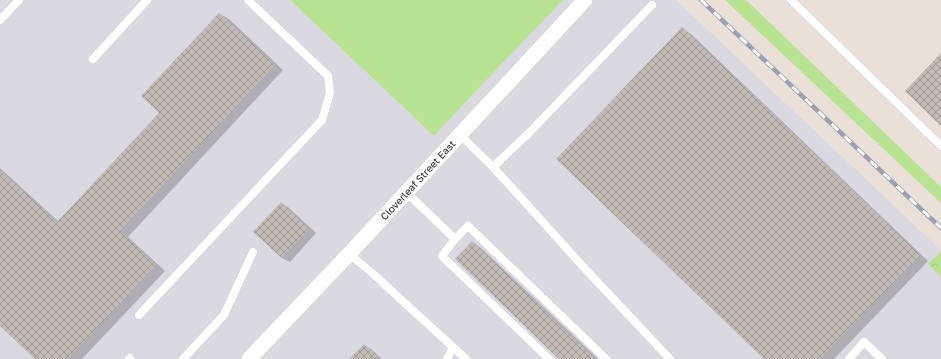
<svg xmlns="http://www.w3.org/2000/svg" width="941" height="359" font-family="'Golos Text',sans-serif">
	<defs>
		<pattern id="forest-crowns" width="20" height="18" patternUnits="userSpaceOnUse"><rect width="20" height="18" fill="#b7e392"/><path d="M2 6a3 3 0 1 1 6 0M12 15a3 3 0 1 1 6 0" fill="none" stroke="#9dc37e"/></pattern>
		<pattern id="building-cross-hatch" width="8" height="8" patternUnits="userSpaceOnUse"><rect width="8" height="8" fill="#c2bab5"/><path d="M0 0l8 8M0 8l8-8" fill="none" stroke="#9e9793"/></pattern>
	</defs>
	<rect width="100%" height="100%" fill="#eae0d8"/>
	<path fill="#dad9e2" d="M 0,0 L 290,0 L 434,136 L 561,0 L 676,0 L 941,250 L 929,264 L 941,277 L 941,359 L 0,359 Z"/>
	<path fill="#b7e392" d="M 290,0 L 563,0 L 492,74 L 434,136 Z
		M 725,0 L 746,0 L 941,187 L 941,203 Z"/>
	<path fill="url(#forest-crowns)" d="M 941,251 L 941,277 L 928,264 Z"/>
	<path fill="#0003" d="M 220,14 L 229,19 L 283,70 L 128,237 L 165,271 L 82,359 L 36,359 L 0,325 L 0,168 L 59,222 L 160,113 Z
		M 682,29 L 691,34 L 928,261 L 834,359 L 766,359 Z
		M 281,203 L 288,207 L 316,233 L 290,262 L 282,258 L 254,231 Z
		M 472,242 L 481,248 L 598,359 L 561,359 Z
		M 364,345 L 371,349 L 382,359 L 351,359 Z"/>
	<path fill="url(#building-cross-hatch)" d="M 219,13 L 275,65 L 120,231 L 156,265 L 68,359 L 35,359 L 0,326 L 0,170 L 57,222 L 159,113 L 141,96 Z
		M 682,27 L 920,255 L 820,359 L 764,359 L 556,159 Z
		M 941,53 L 941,126 L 905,91 Z
		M 281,202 L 309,229 L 282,258 L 253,232 Z
		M 472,241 L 534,300 L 595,359 L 559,359 L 455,259 Z
		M 364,344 L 377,356 L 374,359 L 349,359 Z"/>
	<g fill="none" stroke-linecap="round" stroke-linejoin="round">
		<g stroke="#cdd3e1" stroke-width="9">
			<path id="lane" d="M 791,0 L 941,146
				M 0,20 L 19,0
				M 93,59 L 147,0
				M 459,134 L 493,167 L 588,272 L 670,359
				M 493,167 L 528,134 L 652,5
				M 406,192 L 455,239 L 468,226 L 606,359
				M 455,239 L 442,256 L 549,359
				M 349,254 L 371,272 L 466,359
				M 139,315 L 322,120 L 330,93 L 328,76 L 248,0
				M 129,359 L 130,358
				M 183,359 L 224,315 L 253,252
				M 447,359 L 453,347
				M 849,359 L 864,342 L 882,359"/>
		</g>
		<g stroke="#cdd3e1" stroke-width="16">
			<g id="street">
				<path id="s1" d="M 249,359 L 349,254 L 585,0"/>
			</g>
		</g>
		<use href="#lane" stroke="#fff" stroke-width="8"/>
		<use href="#street" stroke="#fff" stroke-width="15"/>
		<g stroke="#9ba1b2" stroke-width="4.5">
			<path id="rail" d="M 701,0 L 941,228"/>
		</g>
		<use href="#rail" stroke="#fff" stroke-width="3" stroke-dasharray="9" stroke-linecap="butt"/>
	</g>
	<g text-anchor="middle" stroke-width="3" stroke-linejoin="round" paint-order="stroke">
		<g font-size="10" fill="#272727" stroke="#fff">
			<text dy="4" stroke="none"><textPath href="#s1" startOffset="246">Cloverleaf Street East</textPath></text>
		</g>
	</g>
</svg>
